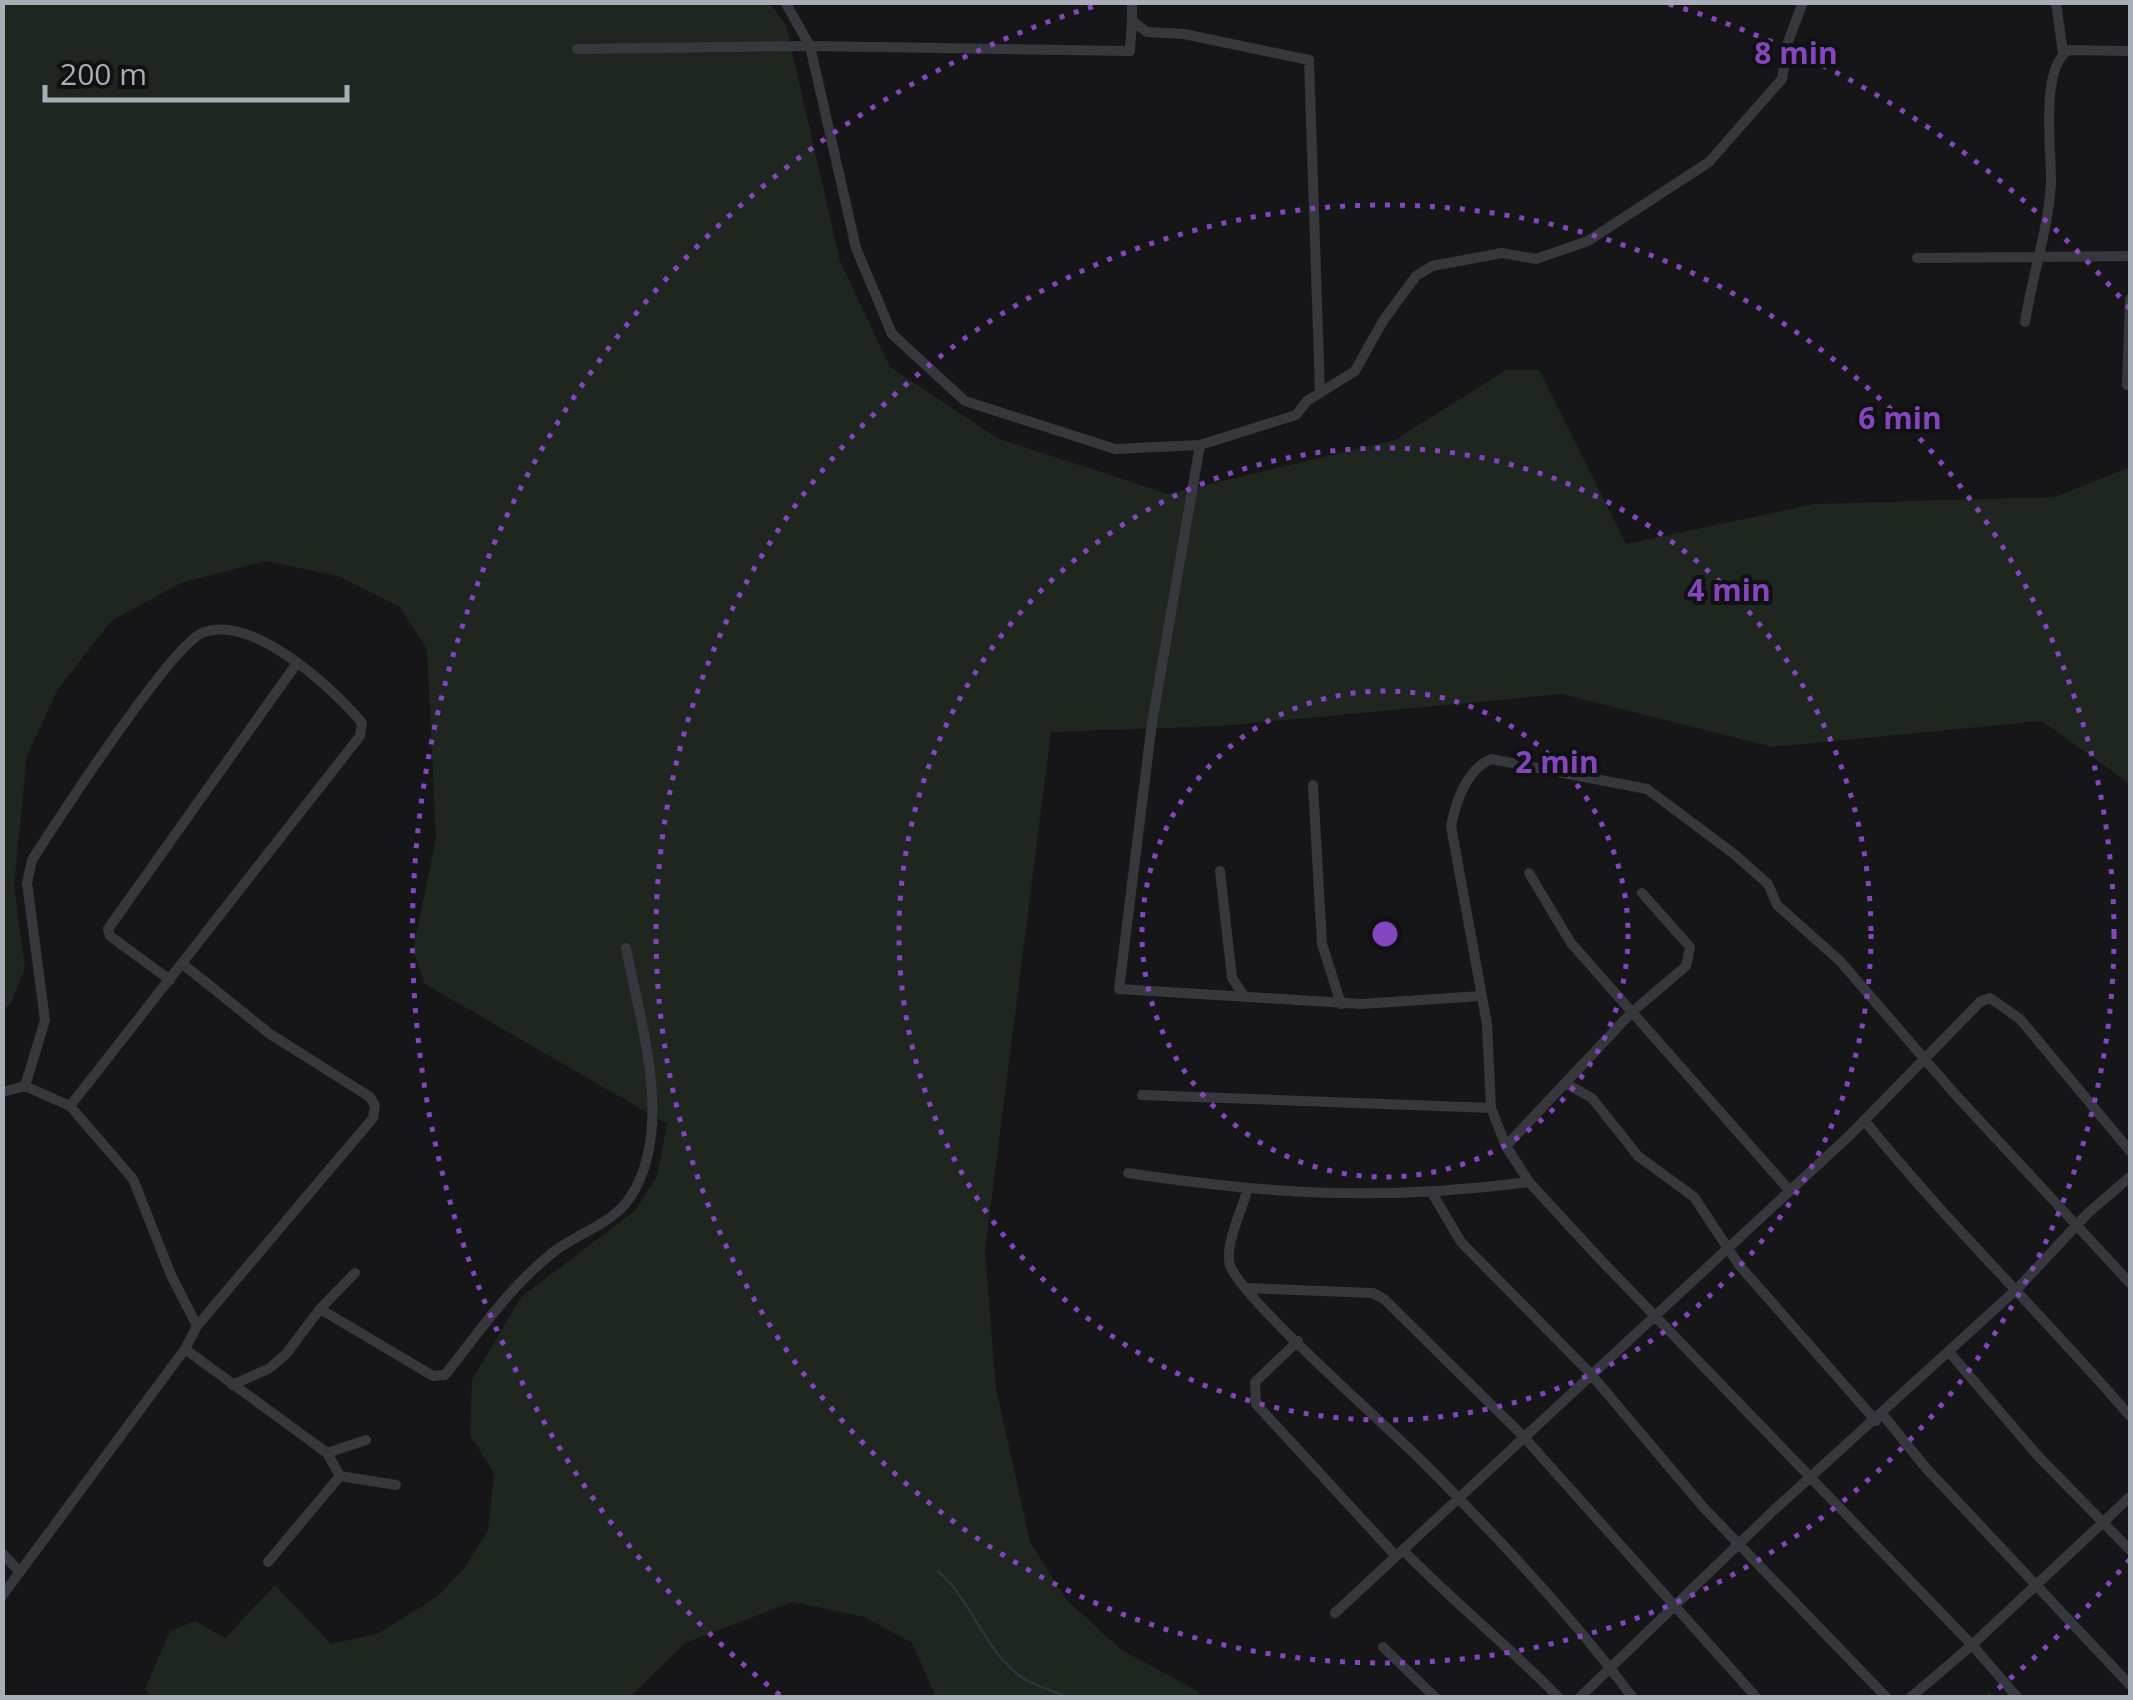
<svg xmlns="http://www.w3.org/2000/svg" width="2133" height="1700" font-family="'Open Sans',sans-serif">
	<rect width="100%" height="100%" fill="#161618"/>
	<path fill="#1e261f" d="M 2,3 L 769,3 L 786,25 L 840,261 L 890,367 L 997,438 L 1168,494 L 1395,440 L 1506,370 L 1539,370 L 1626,544 L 1814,504 L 2055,497 L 2130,467 L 2130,784 L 2042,721 L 1772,747 L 1562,694 L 1222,726 L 1051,732 L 985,1251 L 996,1388 L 1030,1542 L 1066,1599 L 1120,1649 L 1199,1692 L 1198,1697 L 936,1697 L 912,1643 L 865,1617 L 792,1602 L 685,1643 L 630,1697 L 151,1697 L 145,1689 L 170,1631 L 195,1621 L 225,1638 L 275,1585 L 331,1644 L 379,1633 L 438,1596 L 464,1569 L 488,1530 L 494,1473 L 470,1435 L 472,1380 L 521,1297 L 635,1211 L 657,1176 L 667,1124 L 425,984 L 413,950 L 436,839 L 427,649 L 400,607 L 338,576 L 266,561 L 181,583 L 111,621 L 57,691 L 27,756 L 14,886 L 25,968 L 10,1005 L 3,1009 Z"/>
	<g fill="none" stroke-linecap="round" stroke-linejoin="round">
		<path stroke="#2c353c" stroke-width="2.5" d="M 938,1571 C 970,1599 983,1645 1016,1673 C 1031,1686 1050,1688 1067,1698"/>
		<path stroke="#37383d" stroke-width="10" d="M 785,2 L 810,46 L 856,248 L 892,334 L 965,401 L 1115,449 L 1200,445
			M 1132,2 L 1132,21 L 1147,32 L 1184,34 L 1309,60 L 1320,393
			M 2056,2 L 2063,54
			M 577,49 L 810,46 L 1130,51 L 1132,21
			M 1917,258 L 2130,256
			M 2025,322 C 2032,277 2048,230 2051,184 C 2052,154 2039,67 2069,50 L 2130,51
			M 2127,385 L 2130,299
			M 1313,785 L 1322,944 L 1341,1004
			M 1220,871 L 1232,978 L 1244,996
			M 1529,873 L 1571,943 L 1790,1191
			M 170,980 L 110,936 L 108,929 L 297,663
			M 1481,996 L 1361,1004 L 1119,989 L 1152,723 L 1200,445 L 1296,415 L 1307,401 L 1355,371 L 1383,321 L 1416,276 L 1432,266 L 1502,253 L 1536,259 L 1588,241 L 1709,162 L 1782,79 L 1788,42 L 1803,2
			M 1565,1083 L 1592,1098 L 1638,1156 L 1694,1197 L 1739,1265 L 1876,1421
			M 25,1086 L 45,1020 L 27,883 L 32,860 C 57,821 170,647 202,633 C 252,613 333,688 362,723 L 360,736 L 70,1106
			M 2,1092 L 25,1086 L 70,1106 L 133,1179 L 171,1275 L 197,1326
			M 1142,1095 L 1491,1108
			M 1864,1120 C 1948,1224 2044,1316 2130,1416
			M 1506,1146 L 1632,1012 L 1686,966 L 1690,947 L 1642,893
			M 1128,1173 C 1273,1195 1384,1201 1529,1182
			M 1247,1191 C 1242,1210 1224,1246 1230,1265 C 1240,1298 1393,1431 1426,1465 C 1498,1538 1571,1615 1633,1698
			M 1432,1193 L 1461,1242 L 1590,1373 L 1703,1507 L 1887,1698
			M 1248,1288 L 1373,1293 L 1384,1299 L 1523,1436 L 1757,1698
			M 320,1309 L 433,1376 L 445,1375 C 479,1332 508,1289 551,1254 C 576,1233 613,1225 631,1196 C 675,1127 640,1022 626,948
			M 1298,1341 L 1255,1382 L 1256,1404 L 1396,1556
			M 185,1349 L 327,1453 L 340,1476 L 396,1485
			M 1949,1352 L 2038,1456 L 2130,1550
			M 232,1385 L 270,1368 L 286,1354 L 320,1309 L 355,1273
			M 1883,1415 L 1926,1468 L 2130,1685
			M 327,1453 L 366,1440
			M 1403,1550 C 1453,1602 1509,1646 1559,1698
			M 2,1553 L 18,1570
			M 268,1562 L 340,1476
			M 2,1596 L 185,1349 L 197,1326 L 373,1118 L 375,1106 L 370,1097 L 270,1034 L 184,965
			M 1335,1613 L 1850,1135 L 1980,1002 L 1990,998 L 2020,1019 L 2130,1151
			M 1383,1647 L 1436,1698
			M 1579,1698 L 1773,1511 L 2018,1288 L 2088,1213 L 2130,1177
			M 1910,1698 L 1972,1645 L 1598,1257 L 1529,1182 L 1506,1146 L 1491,1108 L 1487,1024 L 1451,826 C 1456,801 1466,770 1491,759 L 1647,789 L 1734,854 L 1768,884 L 1777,905 L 1840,961 L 1953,1092 L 2130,1283
			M 2018,1698 L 1972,1645 L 2130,1497"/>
	</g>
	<g fill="none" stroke="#8446be" stroke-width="5" stroke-dasharray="5 10">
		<circle cx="1385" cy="934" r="243"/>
		<circle cx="1385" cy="934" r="486"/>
		<circle cx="1385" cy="934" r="729"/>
		<path d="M2130 1559A972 972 0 0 1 1990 1695M780 1695A972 972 0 0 1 1101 4M1669 4A972 972 0 0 1 2130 309"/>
	</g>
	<circle cx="1385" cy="934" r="15" fill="#8446be" stroke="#111113" stroke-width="5"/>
	<g font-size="30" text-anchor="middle" font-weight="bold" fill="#8446be" stroke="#111113" stroke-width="8" stroke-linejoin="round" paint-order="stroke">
		<text x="1796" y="64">8 min</text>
		<text x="1900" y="429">6 min</text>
		<text x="1729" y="601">4 min</text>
		<text x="1557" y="773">2 min</text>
	</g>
	<rect width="2133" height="1700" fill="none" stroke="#a8adb8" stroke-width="10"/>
	<path d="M45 85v15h302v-15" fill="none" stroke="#a8adb8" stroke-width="5"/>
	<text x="60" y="85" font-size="30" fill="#a8adb8" stroke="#111113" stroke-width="8" paint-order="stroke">200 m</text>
</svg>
